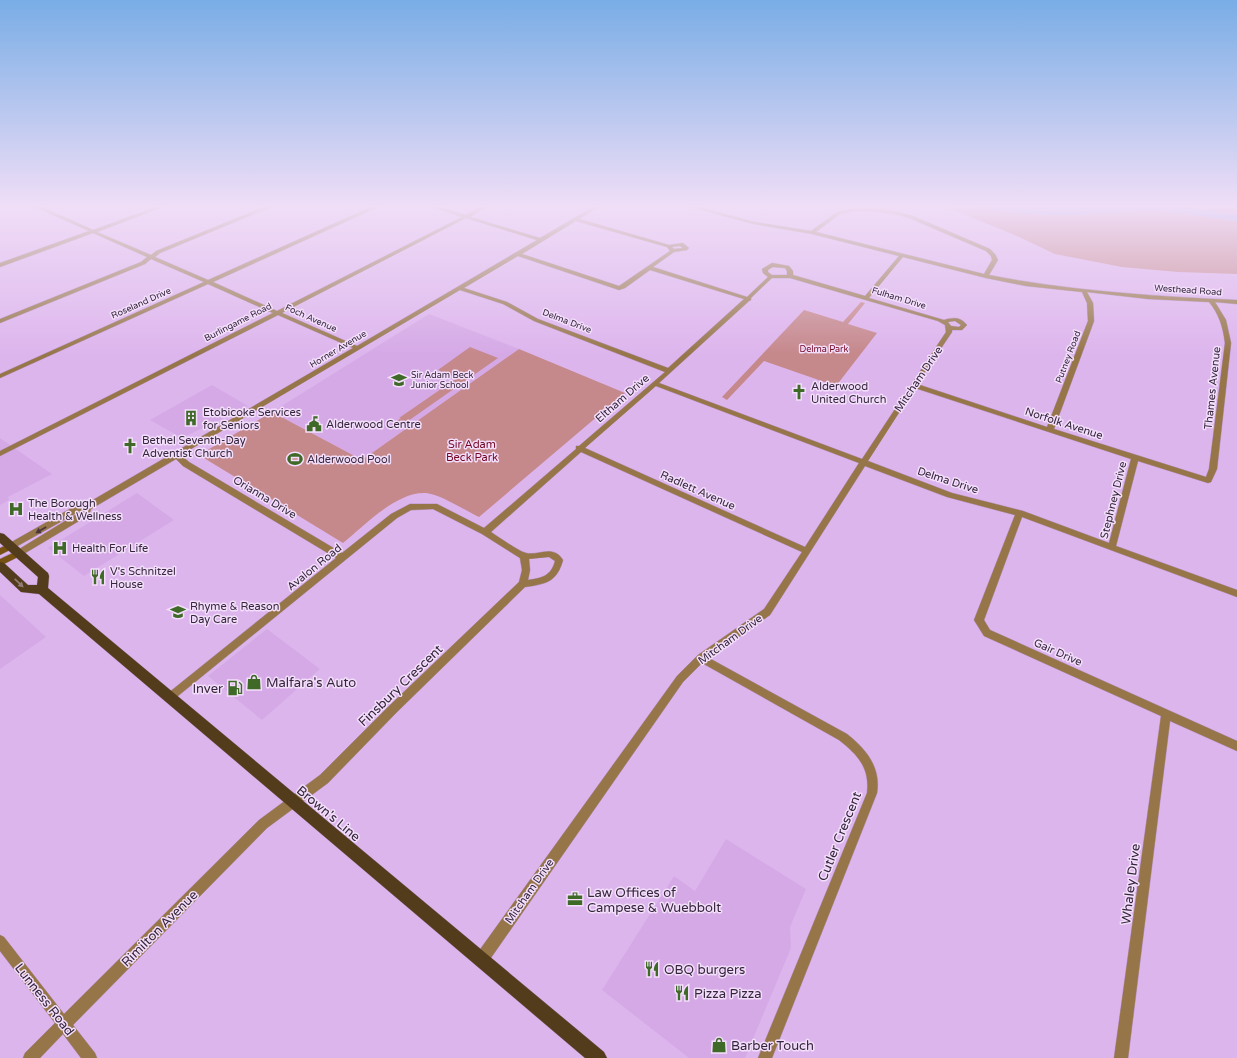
<svg xmlns="http://www.w3.org/2000/svg" width="1237" height="1058" font-family="'Varela Round',sans-serif">
	<rect width="100%" height="100%" fill="#ddb5ed"/>
	<path fill="#d5a9e6" d="M 429,314 L 519,349 L 362,460 L 272,412 Z
		M 212,385 L 248,406 L 182,438 L 150,420 Z
		M 0,438 L 52,474 L 8,497 L 9,500 L 0,505 Z
		M 137,493 L 174,520 L 84,576 L 48,548 Z
		M 0,595 L 46,637 L 0,669 Z
		M 267,629 L 320,669 L 262,720 L 208,676 Z
		M 726,839 L 806,889 L 790,927 L 791,948 L 745,1058 L 689,1058 L 602,990 L 674,876 L 695,891 Z"/>
	<path fill="#c5888b" d="M 946,207 L 980,207 L 1031,214 L 1052,215 L 1078,215 L 1153,209 L 1237,221 L 1237,274 L 1178,272 L 1122,267 L 1055,254 L 1017,236 Z
		M 1186,207 L 1237,207 L 1237,215 Z
		M 861,302 L 865,303 L 848,324 L 877,333 L 836,386 L 764,361 L 727,400 L 722,397 L 804,310 L 843,322 Z
		M 470,347 L 498,358 L 398,428 L 392,425 L 401,418 L 399,418 L 457,378 L 438,370 Z
		M 519,349 L 625,393 L 479,517 C 466,511 440,494 426,493 C 397,491 364,526 343,543 L 199,455 L 272,412 L 362,460 Z"/>
	<path fill="#74a3e2" d="M 980,207 L 1186,207 L 1237,215 L 1237,221 L 1153,209 L 1078,215 L 1052,215 L 1031,214 Z"/>
	<g fill="none" stroke-linecap="round" stroke-linejoin="round">
		<g stroke="#b895c6" stroke-width="1">
			<path id="minor" d="M 35,207 L 42,207 L 93,230 L 156,207 L 163,207 L 97,232 L 151,255 L 156,251 L 264,207 L 271,207 L 160,253 L 155,257 L 208,280 L 371,207 L 378,207 L 213,282 L 277,311 L 462,217 L 432,207 L 440,207 L 465,215 L 481,207 L 487,207 L 470,217 L 540,238 L 593,207 L 599,207 L 579,219 L 669,245 L 683,243 L 689,248 L 687,250 L 674,252 L 653,267 L 747,297 L 768,277 L 763,273 L 762,269 L 772,263 L 789,266 L 793,271 L 793,275 L 865,296 L 899,256 L 812,234 L 754,224 L 690,207 L 699,207 L 754,222 L 811,231 L 837,212 L 854,209 L 879,209 L 899,212 L 913,216 L 990,249 L 995,254 L 998,260 L 989,275 C 1071,291 1154,296 1237,300 L 1237,304 L 1215,302 L 1226,320 L 1231,343 L 1217,469 L 1211,482 L 1208,483 L 1138,461 L 1116,546 L 1237,590 L 1237,597 L 1022,517 L 984,620 L 990,630 L 1237,741 L 1237,751 L 1170,721 L 1128,1058 L 1114,1058 L 1161,716 L 984,636 L 974,620 L 1015,515 L 947,497 L 865,466 L 770,615 L 709,658 L 847,734 C 866,749 881,767 877,793 L 772,1058 L 758,1058 L 867,793 C 870,768 858,755 839,740 L 702,663 L 683,682 L 486,965 L 481,966 L 476,965 L 475,960 L 476,955 L 677,676 L 698,655 L 764,609 L 802,552 L 581,452 L 491,532 C 497,536 520,552 526,553 C 539,556 553,544 563,560 C 557,582 546,584 525,587 L 396,713 L 328,783 L 267,828 L 73,1025 L 95,1053 L 97,1058 L 81,1058 L 63,1034 L 40,1058 L 23,1058 L 25,1053 L 55,1023 L 0,951 L 0,935 L 4,937 L 64,1014 L 259,820 L 320,775 L 388,707 L 519,582 L 522,570 L 520,558 L 482,534 L 433,509 L 411,510 L 397,518 L 173,700 L 170,701 L 167,700 L 165,697 L 167,694 L 336,558 L 183,466 L 176,459 L 91,509 L 89,515 L 22,555 L 16,555 L 15,553 L 16,551 L 83,510 L 80,511 L 14,548 L 8,548 L 7,546 L 8,544 L 75,506 L 86,504 L 353,348 L 278,315 L 0,456 L 0,451 L 273,313 L 208,284 L 0,378 L 0,374 L 204,282 L 151,259 L 145,264 L 0,323 L 0,319 L 141,262 L 147,257 L 93,233 L 0,267 L 0,263 L 89,231 ZM 854,211 C 873,211 891,212 909,218 L 986,251 L 991,256 L 992,260 L 984,274 L 816,232 L 840,214 ZM 466,218 L 537,240 L 357,346 L 282,313 ZM 576,221 L 667,247 L 670,251 L 619,286 L 522,254 ZM 680,246 L 683,248 L 674,249 L 672,247 ZM 518,256 L 619,290 L 625,288 L 650,270 L 744,299 L 668,368 L 538,319 L 507,302 L 464,288 ZM 903,257 L 986,278 L 1026,286 L 1082,292 L 1087,303 L 1088,321 L 1047,427 L 917,384 L 952,332 L 952,330 L 962,330 L 967,325 C 961,317 953,317 944,320 L 869,298 ZM 773,267 L 785,268 L 787,271 L 787,275 L 772,275 L 768,272 L 768,270 ZM 772,278 L 790,278 L 938,321 L 945,325 L 946,332 L 862,459 L 659,383 L 749,301 L 751,300 L 751,298 ZM 460,290 L 503,304 L 534,321 L 665,372 L 579,446 L 576,446 L 576,449 L 484,528 L 437,504 L 410,504 L 391,514 L 342,553 L 189,462 L 181,455 ZM 1087,292 L 1148,299 L 1209,302 C 1219,314 1223,327 1225,343 L 1209,469 L 1206,477 L 1054,429 L 1094,321 L 1093,303 ZM 955,321 L 961,325 L 959,327 L 951,326 L 948,322 ZM 656,386 L 859,463 L 805,547 L 585,448 ZM 915,388 L 1131,459 L 1109,543 L 1023,511 L 952,493 L 868,461 ZM 549,557 L 555,561 C 551,576 542,578 528,580 L 530,570 L 529,559 Z"/>
		</g>
		<g stroke="#b895c6" stroke-width="1">
			<path id="secondary" d="M 11,543 L 14,544 L 15,546 L 14,548 L 0,555 L 0,548 Z
				M 19,550 L 22,551 L 23,553 L 22,555 L 0,566 L 0,559 Z"/>
		</g>
		<g stroke="#b895c6" stroke-width="1">
			<path id="primary" d="M 0,533 L 4,534 L 48,573 L 49,576 L 48,588 L 604,1052 L 607,1058 L 585,1058 L 39,594 L 21,592 L 0,572 L 0,562 L 4,563 L 28,585 L 37,585 L 38,577 L 0,543 Z"/>
		</g>
		<use href="#minor" fill="#967648" fill-rule="evenodd"/>
		<use href="#secondary" fill="#765111" fill-rule="evenodd"/>
		<use href="#primary" fill="#523c1c" fill-rule="evenodd"/>
	</g>
	<defs><path id="oneway-solid" d="M-6-.8H1V-3.2L6.5 0L1 3.2V.8H-6Z"/></defs>
	<use fill="#48353e" href="#oneway-solid" transform="translate(41 530) rotate(150)"/>
	<use fill="#927d75" href="#oneway-solid" transform="translate(19 583) rotate(44)"/>
	<linearGradient id="sky" x2="0" y2="1"><stop stop-color="#79ade6"/><stop offset="0.58" stop-color="#f0def7"/><stop offset="1" stop-color="#f0def7" stop-opacity="0"/></linearGradient>
	<rect width="1237" height="355" fill="url(#sky)"/>
	<defs>
		<g id="school-bare" transform="scale(1.2)"><path d="M0-5L7-2L0 1L-7-2ZM-4 1L0 2.5L4 1V4Q0 6-4 4Z" fill="#3f6927" stroke="#f3dffb" stroke-width="2.5" paint-order="stroke"/></g>
		<g id="church-bare" transform="scale(1.2)"><path d="M-1.2-6h2.4v3.5h3.3v2.4h-3.3V6h-2.4V-.1h-3.3v-2.4h3.3Z" fill="#3f6927" stroke="#f3dffb" stroke-width="2.5" paint-order="stroke"/></g>
		<g id="building-bare" transform="scale(1.2)"><path d="M-4-6H4V6H1V3H-1V6H-4ZM-2.5-4.3h1.7v1.8h-1.7ZM.8-4.3h1.7v1.8H.8ZM-2.5-1h1.7V.8h-1.7ZM.8-1h1.7V.8H.8Z" fill="#3f6927" stroke="#f3dffb" stroke-width="2.5" paint-order="stroke"/></g>
		<g id="civic-bare" transform="scale(1.2)"><path d="M-.6-6.5H3V-4.5H.6V-3L4-1V1h2V6H-6V1h2V-1L-.6-3ZM-1.2 2.5V6h2.4V2.5Z" fill="#3f6927" stroke="#f3dffb" stroke-width="2.5" paint-order="stroke"/></g>
		<g id="stadium-bare" transform="scale(1.2)"><path d="M0-5a6.5 5 0 1 0 0 10a6.5 5 0 1 0 0-10ZM-3.5-1.8h7v3.6h-7Z" fill="#3f6927" stroke="#f3dffb" stroke-width="2.5" paint-order="stroke"/></g>
		<g id="hospital-bare" transform="scale(1.2)"><path d="M-5-5h3v3.5h4V-5h3V5h-3V1.5h-4V5h-3Z" fill="#3f6927" stroke="#f3dffb" stroke-width="2.5" paint-order="stroke"/></g>
		<g id="restaurant-bare" transform="scale(1.2)"><path d="M-5-6h1v4h1v-4h1v4h1v-4h1v5L-1.5 .5V6h-2V.5L-5-1ZM5-6V6H3V1.5H1.5Q1.5-4 5-6Z" fill="#3f6927" stroke="#f3dffb" stroke-width="2.5" paint-order="stroke"/></g>
		<g id="shop-bare" transform="scale(1.2)"><path d="M-5-2.5h2.3a2.7 3.5 0 0 1 5.4 0H5L5.5 6h-11ZM-1.5-2.5h3a1.5 2.3 0 0 0-3 0Z" fill="#3f6927" stroke="#f3dffb" stroke-width="2.5" paint-order="stroke"/></g>
		<g id="fuel-bare" transform="scale(1.2)"><path d="M-5.5-6h7V0h2V4h1.3V-2.5L3-4.5l.8-.8L6-3V5H2.5V1h-1V6h-7ZM-4.2-4.7v3.2H.2V-4.7Z" fill="#3f6927" stroke="#f3dffb" stroke-width="2.5" paint-order="stroke"/></g>
		<g id="office-bare" transform="scale(1.2)"><path d="M-6-3h4V-5.5h4V-3h4V5H-6ZM-1-4.5V-3h2v-1.5ZM-6 0V1H6V0Z" fill="#3f6927" stroke="#f3dffb" stroke-width="2.5" paint-order="stroke"/></g>
	</defs>
	<g fill-rule="evenodd">
		<use href="#school-bare" x="399" y="380"/>
		<use href="#church-bare" x="799" y="392"/>
		<use href="#building-bare" x="191" y="418"/>
		<use href="#civic-bare" x="314" y="424"/>
		<use href="#church-bare" x="130" y="446"/>
		<use href="#stadium-bare" x="295" y="459"/>
		<use href="#hospital-bare" x="16" y="509"/>
		<use href="#hospital-bare" x="60" y="548"/>
		<use href="#restaurant-bare" x="98" y="577"/>
		<use href="#school-bare" x="178" y="612"/>
		<use href="#shop-bare" x="254" y="682"/>
		<use href="#fuel-bare" x="235" y="688"/>
		<use href="#office-bare" x="575" y="899"/>
		<use href="#restaurant-bare" x="652" y="969"/>
		<use href="#restaurant-bare" x="682" y="993"/>
		<use href="#shop-bare" x="719" y="1045"/>
	</g>
	<g text-anchor="middle" stroke-width="3" stroke-linejoin="round" paint-order="stroke">
		<g font-size="9" fill="#35253b" stroke="#f3dffb">
			<text transform="translate(1188 290) rotate(4)" y="3">Westhead Road</text>
			<text transform="translate(899 298) rotate(17)" y="3">Fulham Drive</text>
			<text transform="translate(141 303) rotate(-24)" y="3">Roseland Drive</text>
			<text transform="translate(311 318) rotate(24)" y="3">Foch Avenue</text>
			<text transform="translate(567 321) rotate(21)" y="3">Delma Drive</text>
			<text transform="translate(238 322) rotate(-27)" y="3">Burlingame Road</text>
			<text transform="translate(338 349) rotate(-31)" y="3">Horner Avenue</text>
			<text transform="translate(1068 357) rotate(-69)" y="3">Putney Road</text>
		</g>
		<g font-size="9" fill="#710622" stroke="#f3dffb">
			<text x="824" y="352">Delma Park</text>
		</g>
		<g font-size="9" fill="#35253b" stroke="#f3dffb" text-anchor="start">
			<text x="411" y="378">Sir Adam Beck<tspan x="411" dy="10">Junior School</tspan></text>
		</g>
		<g font-size="11" fill="#35253b" stroke="#f3dffb">
			<text transform="translate(918 379) rotate(-56)" y="4">Mitcham Drive</text>
			<text transform="translate(1212 388) rotate(-84)" y="4">Thames Avenue</text>
			<text transform="translate(622 398) rotate(-41)" y="4">Eltham Drive</text>
			<text transform="translate(1064 423) rotate(18)" y="4">Norfolk Avenue</text>
			<text transform="translate(948 480) rotate(18)" y="4">Delma Drive</text>
			<text transform="translate(698 490) rotate(24)" y="4">Radlett Avenue</text>
			<text transform="translate(265 497) rotate(31)" y="4">Orianna Drive</text>
			<text transform="translate(1113 500) rotate(-76)" y="4">Stephney Drive</text>
			<text transform="translate(314 567) rotate(-39)" y="4">Avalon Road</text>
			<text transform="translate(730 639) rotate(-36)" y="4">Mitcham Drive</text>
			<text transform="translate(1058 652) rotate(24)" y="4">Gair Drive</text>
			<text transform="translate(529 891) rotate(-55)" y="4">Mitcham Drive</text>
		</g>
		<g font-size="11" fill="#35253b" stroke="#f3dffb" text-anchor="start">
			<text x="811" y="390">Alderwood<tspan x="811" dy="13">United Church</tspan></text>
			<text x="203" y="416">Etobicoke Services<tspan x="203" dy="13">for Seniors</tspan></text>
			<text x="326" y="428">Alderwood Centre</text>
			<text x="142" y="444">Bethel Seventh-Day<tspan x="142" dy="13">Adventist Church</tspan></text>
			<text x="307" y="463">Alderwood Pool</text>
			<text x="28" y="507">The Borough<tspan x="28" dy="13">Health &amp; Wellness</tspan></text>
			<text x="72" y="552">Health For Life</text>
			<text x="110" y="575">V's Schnitzel<tspan x="110" dy="13">House</tspan></text>
			<text x="190" y="610">Rhyme &amp; Reason<tspan x="190" dy="13">Day Care</tspan></text>
		</g>
		<g font-size="11" fill="#710622" stroke="#f3dffb">
			<text x="472" y="448">Sir Adam<tspan x="472" dy="13">Beck Park</tspan></text>
		</g>
		<g font-size="13" fill="#35253b" stroke="#f3dffb" text-anchor="start">
			<text x="266" y="687">Malfara's Auto</text>
			<text x="223" y="693" text-anchor="end">Inver</text>
			<text x="587" y="897">Law Offices of<tspan x="587" dy="15">Campese &amp; Wuebbolt</tspan></text>
			<text x="664" y="974">OBQ burgers</text>
			<text x="694" y="998">Pizza Pizza</text>
			<text x="731" y="1050">Barber Touch</text>
		</g>
		<g font-size="13" fill="#35253b" stroke="#f3dffb">
			<text transform="translate(400 685) rotate(-44)" y="5">Finsbury Crescent</text>
			<text transform="translate(329 813) rotate(40)" y="5">Brown's Line</text>
			<text transform="translate(839 836) rotate(-68)" y="5">Cutler Crescent</text>
			<text transform="translate(1130 884) rotate(-83)" y="5">Whaley Drive</text>
			<text transform="translate(159 928) rotate(-45)" y="5">Rimilton Avenue</text>
			<text transform="translate(45 999) rotate(52)" y="5">Lunness Road</text>
		</g>
	</g>
</svg>
